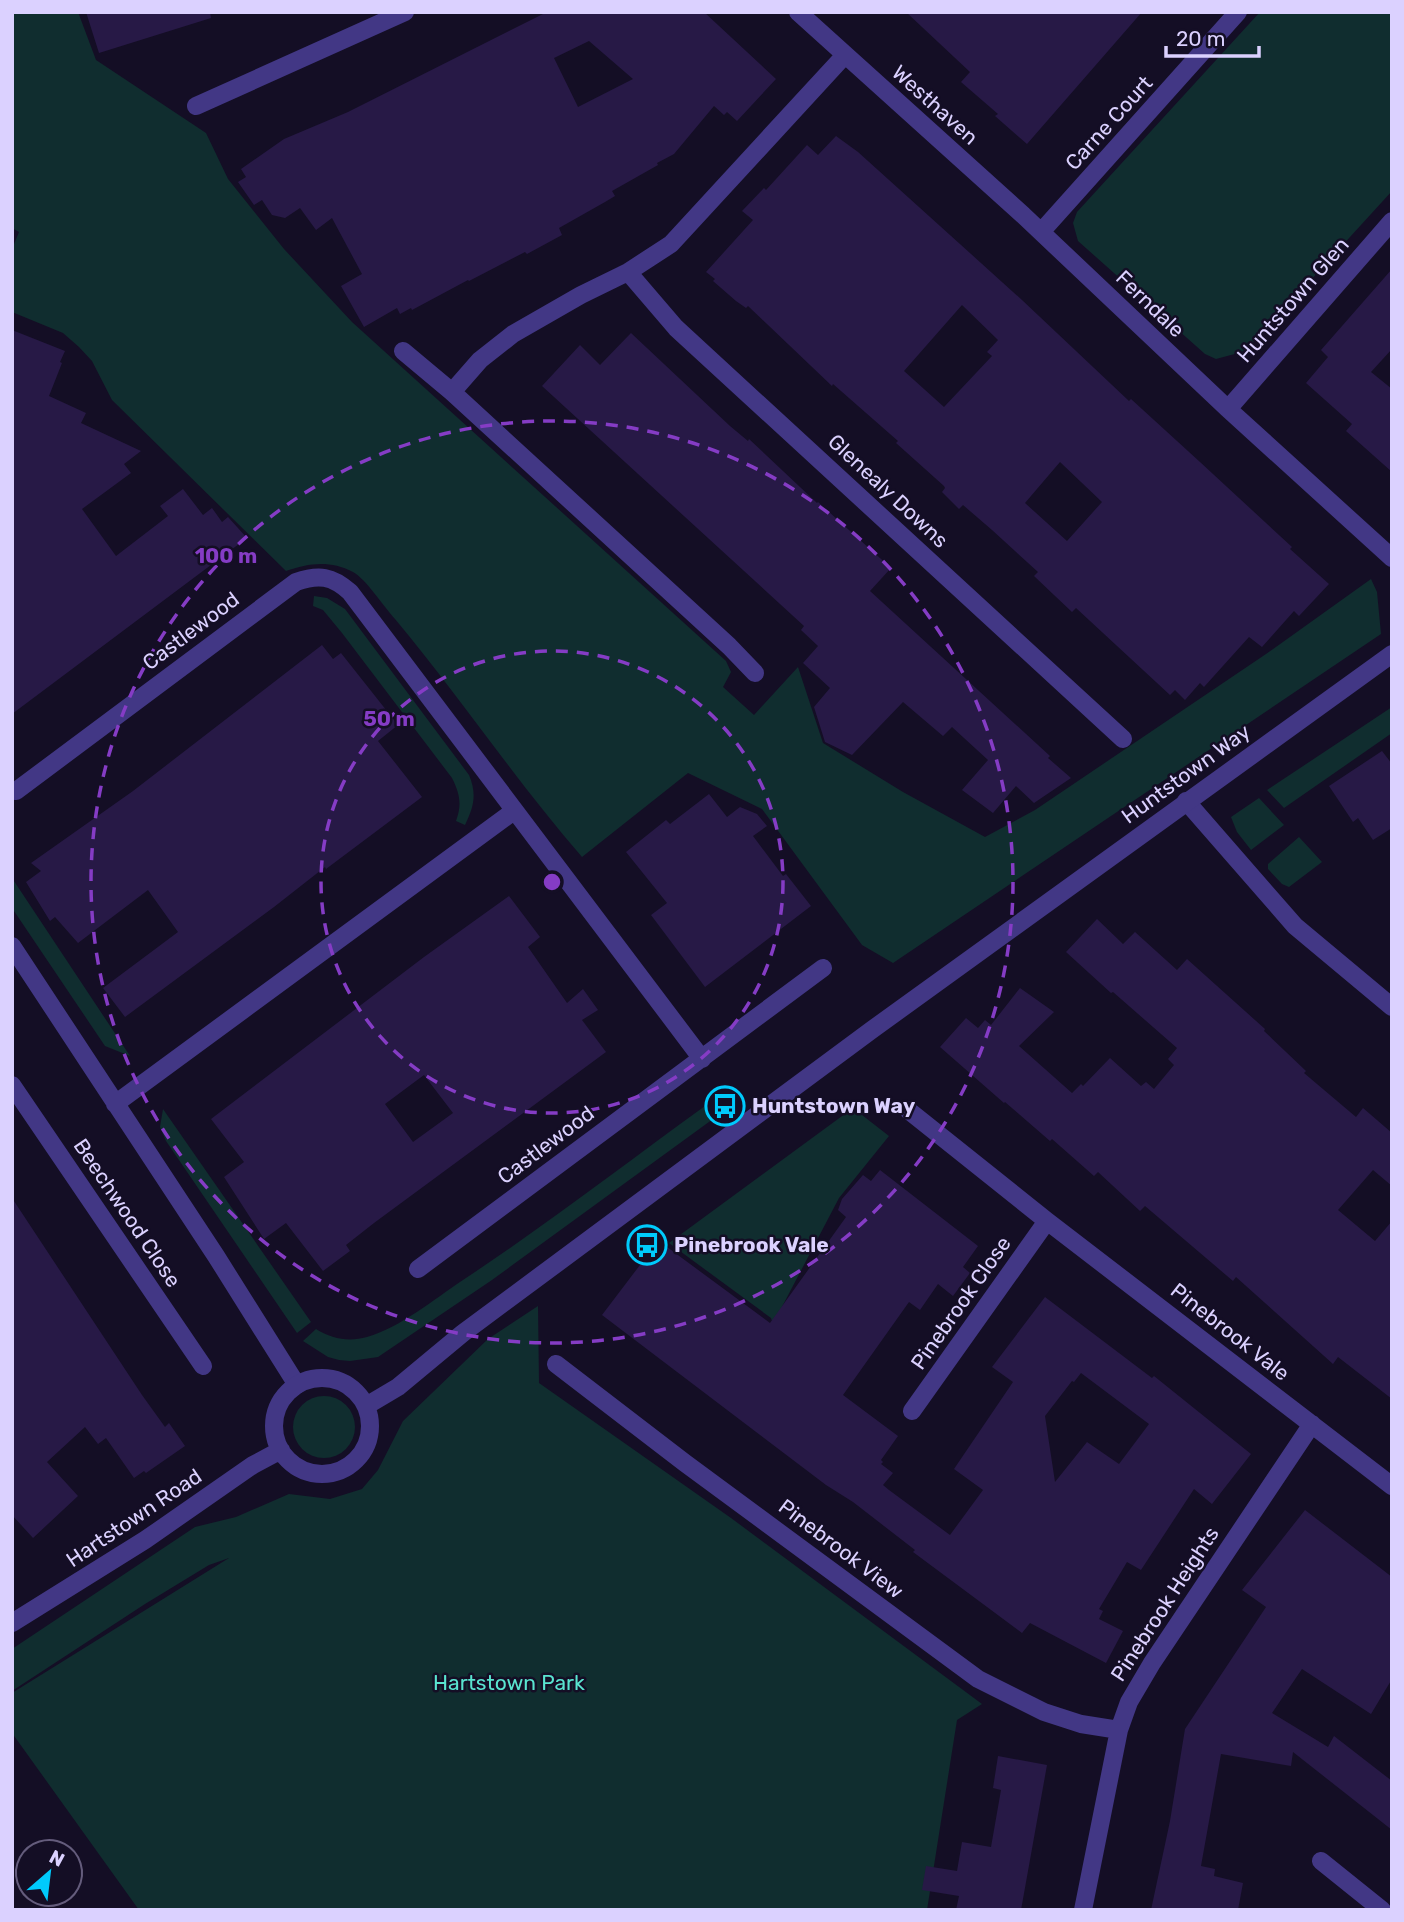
<svg xmlns="http://www.w3.org/2000/svg" width="1404" height="1922" font-family="Rubik,sans-serif">
	<rect width="100%" height="100%" fill="#140e25"/>
	<path fill="#102d2f" d="M 12,12 L 78,12 L 96,60 L 206,133 L 228,179 L 284,249 L 352,322 L 726,661 L 731,672 L 723,687 L 754,715 L 798,667 L 823,743 L 903,792 L 985,837 L 1035,810 L 1266,654 L 1371,579 L 1377,592 L 1381,634 L 893,963 L 862,945 L 762,809 L 688,773 L 582,857 C 516,781 460,697 395,619 C 384,607 366,579 353,572 C 330,560 309,563 286,571 L 112,400 L 92,361 L 79,347 L 63,333 L 12,312 L 12,249 L 19,232 L 12,228 Z
		M 1260,12 L 1392,12 L 1392,191 L 1256,340 L 1242,352 L 1216,359 L 1205,354 L 1078,241 L 1073,223 L 1077,212 Z
		M 314,596 L 327,598 L 345,609 L 469,775 C 477,794 474,807 465,825 L 456,821 C 462,805 460,794 452,778 L 342,633 L 323,610 L 313,606 Z
		M 1392,707 L 1392,733 L 1284,808 L 1267,790 Z
		M 1259,798 L 1284,825 L 1251,850 L 1237,832 L 1231,817 Z
		M 1299,837 L 1322,862 L 1289,887 L 1282,884 L 1268,869 L 1268,864 Z
		M 12,878 L 130,1056 L 105,1046 L 12,908 Z
		M 705,1106 L 713,1119 L 492,1280 L 378,1357 L 350,1361 L 339,1360 L 328,1357 L 303,1341 L 316,1329 C 332,1339 349,1342 367,1337 C 401,1327 433,1300 463,1280 C 546,1225 625,1164 705,1106 Z
		M 853,1108 L 889,1136 L 839,1198 L 773,1324 L 771,1318 L 669,1243 Z
		M 163,1109 L 311,1322 L 297,1333 L 166,1141 L 160,1127 Z
		M 538,1306 L 539,1383 L 731,1518 L 982,1704 L 957,1720 L 927,1910 L 139,1910 L 12,1733 L 12,1693 L 229,1558 L 209,1565 L 145,1604 L 12,1691 L 12,1649 L 195,1527 L 236,1517 L 289,1494 L 330,1499 L 362,1489 L 378,1470 L 403,1421 L 488,1339 Z
		M293 1427a31 31 0 1 1 62 0a31 31 0 1 1-62 0Z"/>
	<path fill="#271946" fill-rule="evenodd" d="M 86,12 L 210,12 L 211,18 L 99,53 Z
		M 547,12 L 704,12 L 776,79 L 737,121 L 727,112 L 724,115 L 714,106 L 674,154 L 657,163 L 658,165 L 612,191 L 615,196 L 605,202 L 559,228 L 562,235 L 527,254 L 525,252 L 469,281 L 468,280 L 412,310 L 411,308 L 400,314 L 397,308 L 364,327 L 341,286 L 362,274 L 332,218 L 316,230 L 300,208 L 285,218 L 272,215 L 262,200 L 254,205 L 238,182 L 246,177 L 241,169 L 284,139 L 348,112 ZM 589,41 L 633,79 L 578,107 L 554,58 Z
		M 906,12 L 1142,12 L 1027,144 L 995,116 L 998,114 L 961,82 L 970,72 Z
		M 836,136 L 858,152 L 1022,300 L 1129,401 L 1131,399 L 1200,462 L 1292,547 L 1290,549 L 1329,584 L 1299,616 L 1294,611 L 1262,647 L 1249,637 L 1204,687 L 1200,683 L 1185,700 L 1175,690 L 1170,695 L 1076,608 L 1072,612 L 1054,595 L 1034,576 L 1038,572 L 992,530 L 963,505 L 959,509 L 942,492 L 945,488 L 944,486 L 896,443 L 898,441 L 833,384 L 832,386 L 748,306 L 746,308 L 736,301 L 713,281 L 715,279 L 706,272 L 753,220 L 742,211 L 764,188 L 766,190 L 807,145 L 818,155 ZM 962,305 L 998,340 L 987,352 L 992,356 L 944,407 L 904,371 ZM 1060,462 L 1102,502 L 1067,541 L 1025,503 Z
		M 1392,269 L 1392,349 L 1371,372 L 1392,389 L 1392,472 L 1346,431 L 1352,424 L 1306,383 L 1328,357 L 1321,350 Z
		M 12,330 L 65,351 L 60,362 L 62,363 L 49,396 L 86,413 L 81,423 L 141,451 L 124,464 L 131,473 L 82,509 L 116,556 L 168,516 L 160,506 L 183,489 L 203,515 L 212,508 L 222,522 L 228,517 L 247,538 L 12,714 Z
		M 631,333 L 730,426 L 748,441 L 749,439 L 817,503 L 818,502 L 891,568 L 870,591 L 1050,756 L 1048,758 L 1071,778 L 1034,803 L 1016,786 L 993,813 L 962,790 L 988,760 L 952,727 L 943,736 L 903,702 L 852,755 L 825,742 L 814,707 L 830,688 L 803,663 L 818,646 L 801,630 L 804,626 L 542,386 L 580,345 L 600,365 Z
		M 322,645 L 333,659 L 341,653 L 398,725 L 378,741 L 422,797 L 326,869 L 325,867 L 274,907 L 125,1017 L 103,988 L 178,932 L 148,890 L 78,943 L 55,917 L 50,921 L 26,882 L 41,871 L 31,863 L 133,791 Z
		M 1382,751 L 1392,764 L 1392,828 L 1373,840 L 1358,818 L 1353,822 L 1329,786 Z
		M 709,794 L 727,817 L 740,807 L 757,814 L 767,826 L 753,836 L 783,876 L 786,874 L 811,906 L 705,987 L 651,915 L 667,903 L 626,852 L 666,820 L 670,824 Z
		M 509,896 L 540,937 L 528,947 L 567,1003 L 583,989 L 598,1010 L 582,1020 L 606,1052 L 374,1223 L 346,1245 L 350,1251 L 323,1271 L 286,1223 L 264,1239 L 224,1177 L 244,1162 L 211,1119 L 424,957 ZM 424,1075 L 453,1113 L 413,1142 L 385,1104 Z
		M 1097,919 L 1123,944 L 1135,932 L 1177,970 L 1187,959 L 1265,1029 L 1264,1031 L 1306,1071 L 1304,1073 L 1356,1117 L 1363,1108 L 1392,1133 L 1392,1186 L 1373,1170 L 1338,1210 L 1375,1241 L 1392,1221 L 1392,1399 L 1338,1357 L 1333,1364 L 1236,1277 L 1233,1281 L 1145,1206 L 1140,1211 L 1098,1172 L 1094,1176 L 1052,1139 L 1050,1141 L 1005,1102 L 1004,1103 L 940,1047 L 966,1018 L 978,1028 L 985,1020 L 991,1025 L 1020,988 L 1054,1012 L 1019,1046 L 1072,1093 L 1081,1084 L 1083,1086 L 1110,1058 L 1141,1086 L 1146,1082 L 1154,1089 L 1174,1065 L 1168,1059 L 1177,1048 L 1113,992 L 1111,993 L 1066,952 Z
		M 880,1170 L 978,1246 L 963,1267 L 970,1273 L 953,1296 L 938,1284 L 920,1310 L 909,1302 L 843,1395 L 898,1436 L 881,1460 L 883,1462 L 881,1464 L 893,1473 L 883,1485 L 889,1490 L 950,1535 L 983,1490 L 954,1469 L 1013,1382 L 992,1367 L 1045,1297 L 1152,1378 L 1154,1376 L 1251,1454 L 1212,1504 L 1194,1489 L 1141,1570 L 1127,1562 L 1099,1609 L 1103,1611 L 1099,1619 L 1123,1631 L 1106,1663 L 1030,1623 L 1022,1633 L 913,1552 L 915,1550 L 853,1502 L 826,1485 L 602,1315 L 643,1261 L 663,1244 L 770,1323 L 846,1217 L 838,1210 L 842,1199 L 863,1175 L 871,1181 ZM 1081,1373 L 1149,1424 L 1119,1464 L 1087,1442 L 1055,1482 L 1045,1416 L 1072,1381 L 1074,1382 Z
		M 12,1198 L 142,1395 L 165,1427 L 169,1423 L 185,1446 L 146,1473 L 144,1471 L 134,1478 L 106,1438 L 98,1444 L 85,1427 L 47,1462 L 78,1496 L 33,1538 L 12,1515 Z
		M 1305,1510 L 1392,1577 L 1392,1679 L 1371,1714 L 1302,1669 L 1272,1713 L 1328,1747 L 1334,1736 L 1392,1781 L 1392,1830 L 1293,1752 L 1291,1766 L 1221,1754 L 1201,1866 L 1215,1869 L 1214,1876 L 1243,1883 L 1238,1910 L 1151,1910 L 1170,1821 L 1185,1729 L 1266,1607 L 1242,1590 Z
		M 998,1756 L 1047,1765 L 1021,1910 L 956,1910 L 959,1896 L 922,1890 L 926,1866 L 957,1871 L 962,1842 L 991,1847 L 1001,1790 L 993,1788 Z"/>
	<g fill="none" stroke-linecap="round" stroke-linejoin="round">
		<path stroke="#423785" stroke-width="18" d="M 798,12 L 1023,215 L 1228,409 L 1392,558
			M 196,106 L 405,12
			M 1041,232 L 1238,12
			M 628,272 L 676,328 L 1123,739
			M 403,351 L 452,392 L 729,646 L 755,673
			M 452,392 L 480,360 L 513,334 L 581,295 L 628,272 L 671,244 L 845,55
			M 1228,409 L 1392,221
			M 16,791 L 296,582 C 319,574 332,576 350,592 L 702,1059
			M 1186,801 L 1295,926 L 1392,1007
			M 12,946 L 216,1256 L 297,1385
			M 12,1085 L 203,1366
			M 115,1104 L 514,811
			M 908,1110 L 1047,1221 L 1392,1486
			M 418,1269 L 823,968
			M 556,1364 L 685,1463 L 978,1679 L 1044,1712 L 1081,1724 L 1119,1730
			M 912,1411 L 1047,1221
			M 1321,1861 L 1382,1910
			M 1083,1910 L 1119,1730 L 1129,1702 L 1152,1663 L 1312,1424"/>
		<path stroke="#423785" stroke-width="18" d="M274 1426a48 48 0 1 1 96 0a48 48 0 1 1-96 0Z
			M 366,1406 L 398,1387 L 463,1333 L 873,1029 L 1392,654
			M 12,1623 L 145,1540 L 253,1465 L 281,1450"/>
	</g>
	<g fill="none" stroke="#853cc5" stroke-width="3.5" stroke-dasharray="12 9">
		<circle cx="552" cy="882" r="231"/>
		<circle cx="552" cy="882" r="461"/>
	</g>
	<defs>
		<g id="bus-ring" transform="scale(2.0125)"><circle r="9.5" fill="#140e25" stroke="#00cafc" stroke-width="1.5"/><path d="M-5-6H5V4H4V6H2V4H-2V6H-4V4H-5ZM-3.5-4V0h7V-4ZM-3.5 1.2v1.5H-2V1.2ZM2 1.2v1.5H3.5V1.2Z" fill="#00cafc"/></g>
	</defs>
	<g fill-rule="evenodd">
		<use href="#bus-ring" x="725" y="1106"/>
		<use href="#bus-ring" x="647" y="1245"/>
	</g>
	<g text-anchor="middle" stroke-width="5" stroke-linejoin="round" paint-order="stroke">
		<g font-size="21" fill="#dbd1ff" stroke="#140e25">
			<text transform="translate(935 105) rotate(42)" y="7">Westhaven</text>
			<text transform="translate(1109 123) rotate(-48)" y="7">Carne Court</text>
			<text transform="translate(1293 300) rotate(-49)" y="7">Huntstown Glen</text>
			<text transform="translate(1150 304) rotate(44)" y="7">Ferndale</text>
			<text transform="translate(888 491) rotate(43)" y="7">Glenealy Downs</text>
			<text transform="translate(191 631) rotate(-37)" y="7">Castlewood</text>
			<text transform="translate(1186 774) rotate(-36)" y="7">Huntstown Way</text>
			<text transform="translate(546 1145) rotate(-37)" y="7">Castlewood</text>
			<text transform="translate(127 1213) rotate(56)" y="7">Beechwood Close</text>
			<text transform="translate(961 1303) rotate(-55)" y="7">Pinebrook Close</text>
			<text transform="translate(1230 1332) rotate(38)" y="7">Pinebrook Vale</text>
			<text transform="translate(134 1518) rotate(-34)" y="7">Hartstown Road</text>
			<text transform="translate(841 1549) rotate(37)" y="7">Pinebrook View</text>
			<text transform="translate(1165 1604) rotate(-57)" y="7">Pinebrook Heights</text>
		</g>
		<g font-size="21" font-weight="bold" fill="#dbd1ff" stroke="#140e25" text-anchor="start">
			<text x="752" y="1113">Huntstown Way</text>
			<text x="674" y="1252">Pinebrook Vale</text>
		</g>
		<g font-size="21" fill="#59e3cf" stroke="#140e25">
			<text x="509" y="1690">Hartstown Park</text>
		</g>
	</g>
	<circle cx="552" cy="882" r="10" fill="#853cc5" stroke="#140e25" stroke-width="3.5"/>
	<g font-size="21" text-anchor="middle" font-weight="bold" fill="#853cc5" stroke="#140e25" stroke-width="5" stroke-linejoin="round" paint-order="stroke">
		<text x="226" y="563">100 m</text>
		<text x="389" y="726">50 m</text>
	</g>
	<rect width="1404" height="1922" fill="none" stroke="#dbd1ff" stroke-width="28"/>
	<g transform="translate(49 1873) rotate(28)"><circle r="33" fill="#140e25" stroke="#645c7c" stroke-width="2"/>
	<path d="M0-5L12 26L0 18L-12 26Z" fill="#00cafc"/>
	<text y="-10" font-size="19" font-weight="bold" text-anchor="middle" fill="#dbd1ff">N</text>
	</g>
	<path d="M1166 46v10h93v-10" fill="none" stroke="#dbd1ff" stroke-width="3.5"/>
	<text x="1176" y="46" font-size="21" fill="#dbd1ff" stroke="#140e25" stroke-width="5" paint-order="stroke">20 m</text>
</svg>
